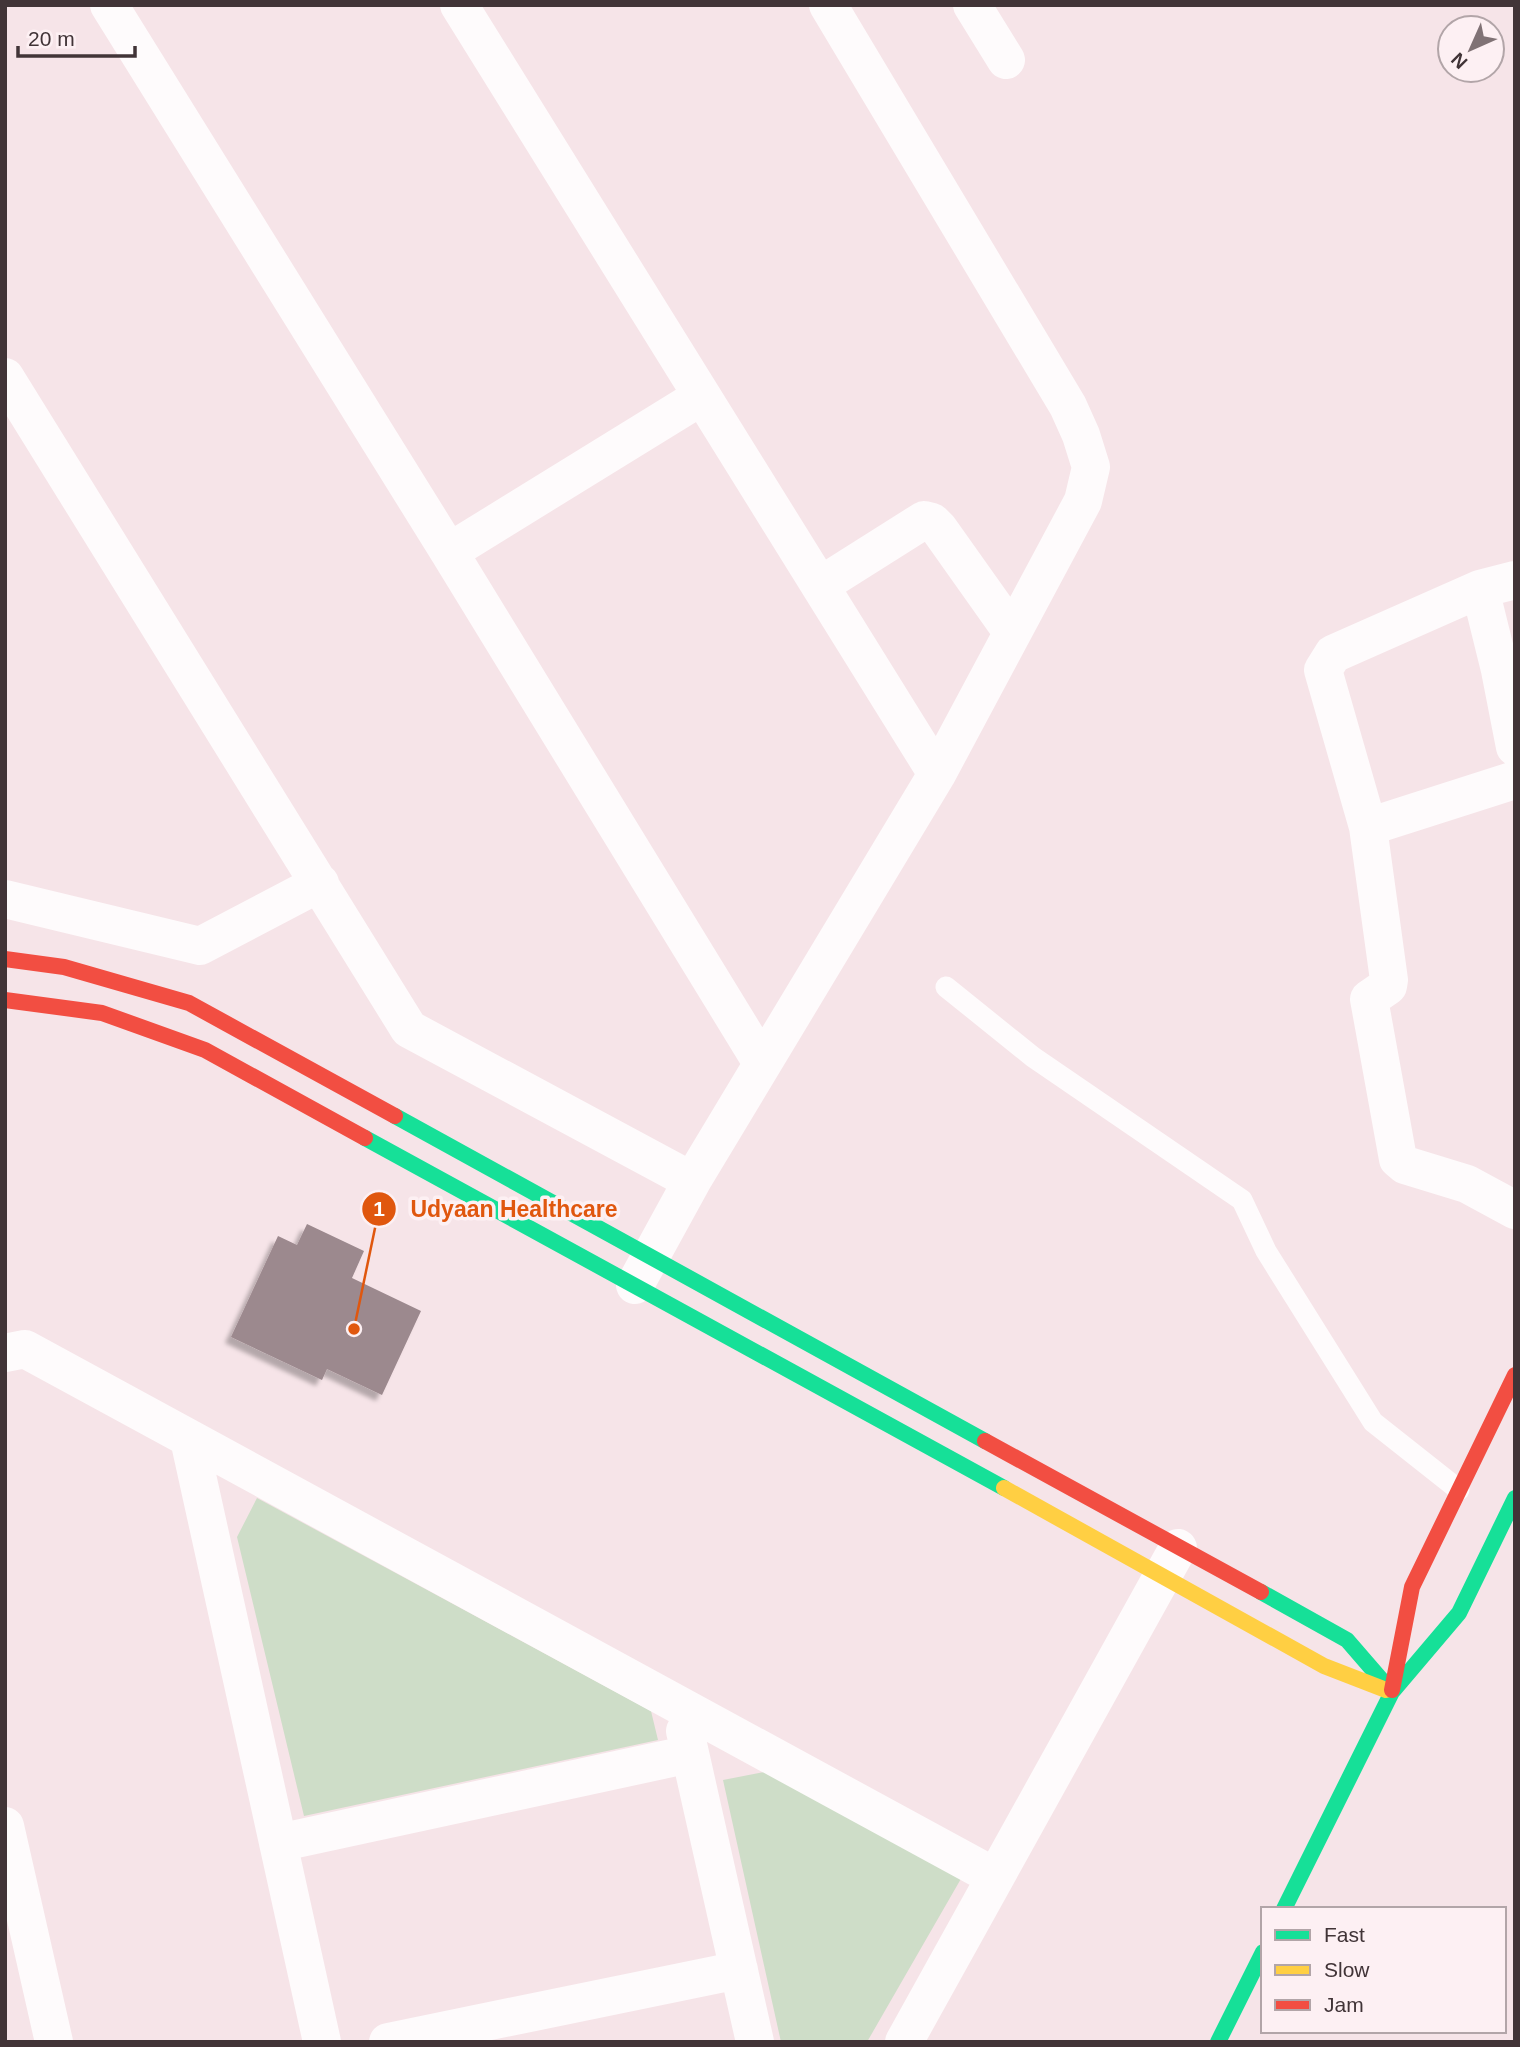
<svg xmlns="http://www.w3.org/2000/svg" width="1520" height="2047" font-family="Helvetica,sans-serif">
	<defs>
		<filter id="shadow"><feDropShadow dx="-6" dy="6" stdDeviation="2" flood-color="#0004"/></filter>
	</defs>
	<rect width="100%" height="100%" fill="#f6e4e8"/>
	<path fill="#ceddc8" d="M 257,1498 L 651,1711 L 658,1740 L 304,1816 L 237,1537 Z
		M 764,1772 L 962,1877 L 867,2042 L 781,2042 L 723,1780 Z"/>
	<path fill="#9c898e" filter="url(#shadow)" d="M 307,1224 L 364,1251 L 352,1278 L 421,1311 L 382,1395 L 327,1369 L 322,1380 L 231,1337 L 278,1236 L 297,1245 Z"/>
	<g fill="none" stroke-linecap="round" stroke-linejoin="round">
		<path stroke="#fefbfc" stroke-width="21" d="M 946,987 L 1033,1057 L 1242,1200 L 1266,1251 L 1373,1422 L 1459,1490"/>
		<path stroke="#fefbfc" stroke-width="38" d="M 109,5 L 449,552 L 762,1063
			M 459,5 L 937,774
			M 972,5 L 1006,60
			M 5,377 L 409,1029 L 692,1181
			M 449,552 L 702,396
			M 1515,580 L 1480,589 L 1333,654 L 1323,670 L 1368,827 L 1389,980 L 1388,986 L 1369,999 L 1398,1159 L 1405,1165 L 1467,1184 L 1515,1210
			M 821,585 L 924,520 L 932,522 L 939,529 L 1012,632
			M 1480,589 L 1500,670 L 1515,747
			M 1368,827 L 1515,780
			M 5,899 L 200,946 L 320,883
			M 635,1285 L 692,1181 L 937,774 L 1083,501 L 1091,467 L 1081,435 L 1068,406 L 828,5
			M 5,1353 L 25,1349 L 995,1877
			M 189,1439 L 322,2042
			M 685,1731 L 755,2042
			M 5,1826 L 54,2042
			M 278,1843 L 690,1754
			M 388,2042 L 739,1970
			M 904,2042 L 1178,1548"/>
		<path stroke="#16e098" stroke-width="16" d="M 395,1116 L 985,1441
			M 365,1138 L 1004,1488
			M 1261,1592 L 1347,1640 L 1392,1692
			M 1284,1909 L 1392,1692 L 1459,1613 L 1515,1498
			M 1218,2042 L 1263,1952"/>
		<path stroke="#ffcf43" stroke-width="16" d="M 1004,1488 L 1324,1666 L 1386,1690"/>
		<path stroke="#f24e42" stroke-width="16" d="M 5,959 L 64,967 L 189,1003 L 395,1116
			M 5,1000 L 102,1013 L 205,1050 L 365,1138
			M 985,1441 L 1261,1592
			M 1392,1690 L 1412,1587 L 1515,1375"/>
	</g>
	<path fill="none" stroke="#e0570e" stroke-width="2.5" d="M354 1329L379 1209"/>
	<g fill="#e0570e" stroke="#fdf0f3" stroke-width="2.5">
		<circle cx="354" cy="1329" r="7"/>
		<circle cx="379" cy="1209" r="18"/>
	</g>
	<g font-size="21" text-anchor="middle" font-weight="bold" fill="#fff">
		<text x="379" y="1216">1</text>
	</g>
	<g font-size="23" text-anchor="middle" font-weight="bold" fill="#e0570e" stroke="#fdf0f3" stroke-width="7" stroke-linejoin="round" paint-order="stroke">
		<text x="514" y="1217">Udyaan Healthcare</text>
	</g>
	<rect width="1520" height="2047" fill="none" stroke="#413437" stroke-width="14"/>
	<rect x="1261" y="1907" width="245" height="126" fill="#fdf0f3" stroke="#b2a5a8" stroke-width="2"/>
	<rect x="1275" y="1930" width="35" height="10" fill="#16e098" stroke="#b2a5a8" stroke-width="2"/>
	<text x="1324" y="1942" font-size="21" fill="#413437">Fast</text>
	<rect x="1275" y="1965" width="35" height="10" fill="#ffcf43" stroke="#b2a5a8" stroke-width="2"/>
	<text x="1324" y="1977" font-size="21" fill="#413437">Slow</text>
	<rect x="1275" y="2000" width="35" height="10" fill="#f24e42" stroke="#b2a5a8" stroke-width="2"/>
	<text x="1324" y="2012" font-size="21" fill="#413437">Jam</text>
	<g transform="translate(1471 49) rotate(225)"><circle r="33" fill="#fdf0f3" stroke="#b2a5a8" stroke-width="2"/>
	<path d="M0-5L12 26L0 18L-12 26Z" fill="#807275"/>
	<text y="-10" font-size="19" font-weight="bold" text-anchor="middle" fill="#413437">N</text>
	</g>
	<path d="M18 46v10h117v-10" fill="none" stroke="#413437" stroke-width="3.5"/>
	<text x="28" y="46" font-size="21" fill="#413437" stroke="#fdf0f3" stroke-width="5" paint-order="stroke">20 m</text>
</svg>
